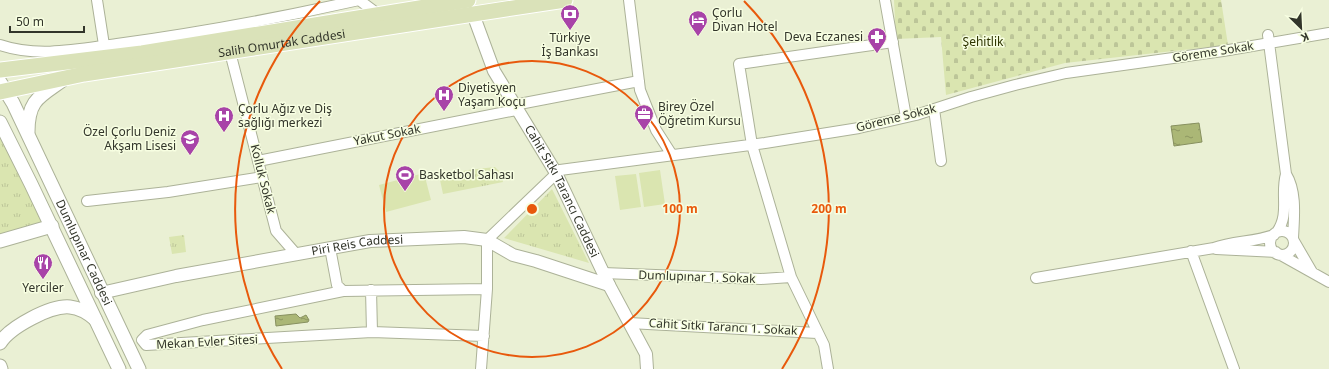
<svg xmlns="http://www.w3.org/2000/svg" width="1329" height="369" font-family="'Noto Sans',sans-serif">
	<defs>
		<pattern id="grass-tufts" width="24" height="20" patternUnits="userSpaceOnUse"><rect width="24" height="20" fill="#dae5b0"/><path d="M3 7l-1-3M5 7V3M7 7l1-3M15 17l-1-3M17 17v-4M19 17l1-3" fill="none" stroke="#bcc598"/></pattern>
		<pattern id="cemetery-stones" width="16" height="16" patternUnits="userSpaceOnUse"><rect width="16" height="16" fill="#dae5b0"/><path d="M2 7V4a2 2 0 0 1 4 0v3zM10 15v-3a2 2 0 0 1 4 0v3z" fill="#bcc598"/></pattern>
		<pattern id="water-ripples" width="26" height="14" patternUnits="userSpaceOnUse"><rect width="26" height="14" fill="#abb776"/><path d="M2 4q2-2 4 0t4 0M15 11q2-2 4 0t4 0" fill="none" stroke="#8c9661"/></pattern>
	</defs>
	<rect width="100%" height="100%" fill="#eaf0d4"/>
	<path fill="url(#grass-tufts)" d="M 0,137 L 12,146 L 52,226 L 0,241 Z
		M 495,167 L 500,172 L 503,182 L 443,194 L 440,180 L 442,176 L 468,170 Z
		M 552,189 L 589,263 L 504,238 Z
		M 184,235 L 186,252 L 172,254 L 169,237 Z"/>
	<path fill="url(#cemetery-stones)" d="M 894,0 L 1221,0 L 1228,45 L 1065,63 L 946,95 L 941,37 L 896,39 Z"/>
	<path fill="#dae5b0" d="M 660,170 L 665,204 L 644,207 L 639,173 Z
		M 424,173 L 431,200 L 386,212 L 379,185 Z
		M 636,174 L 641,207 L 620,210 L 615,176 Z"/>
	<path fill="url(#water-ripples)" stroke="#87905f" d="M 1199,123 L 1202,142 L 1174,146 L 1171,126 Z
		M 296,314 L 300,318 L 306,315 L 309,320 L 308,322 L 276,326 L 275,316 Z"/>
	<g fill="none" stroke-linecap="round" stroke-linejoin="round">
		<g stroke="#acb298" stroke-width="12">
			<path id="minor" d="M 97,0 L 104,45
				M 359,0 L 378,14
				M 629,0 L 640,90 L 656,130 L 672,155
				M 885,0 L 906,117
				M 1268,35 L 1286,174 C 1297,192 1294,217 1293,238
				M 0,45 C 38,58 79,49 117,44 C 198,33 279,18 359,0
				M 230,52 L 276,231 L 296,254
				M 514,105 L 639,81
				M 934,109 L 941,161
				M 258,161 L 516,110
				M 87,201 L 168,192 L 262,177
				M1270 243a12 12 0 1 1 24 0a12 12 0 1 1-24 0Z
				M 1277,232 C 1290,213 1280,195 1286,174
				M 1294,241 L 1312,272
				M 330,248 L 337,285 L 343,291 L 487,289
				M 1216,249 L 1276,252
				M 1191,251 L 1234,369
				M 1279,254 L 1329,282
				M 603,273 L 761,279 L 791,277
				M 1036,278 L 1214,248 C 1233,241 1254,242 1274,235
				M 371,290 L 372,332
				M 343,291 L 203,320 L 147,335 L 142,340 L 146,345 L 372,332 L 484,336
				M 629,323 L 817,333
				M 481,369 L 487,289 L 487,240 L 560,170 L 765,143 L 859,128 L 916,115 L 971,97 L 1015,85 L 1066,73 L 1223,51 L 1329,33
				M 828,369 L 824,345 L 791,277 L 752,145 L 739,64 L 893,42"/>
		</g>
		<g stroke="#acb298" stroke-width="14">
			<g id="tertiary">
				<path id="s1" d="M 473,14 L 494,71 L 556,173 L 609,285 L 646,354 L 647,369"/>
				<path id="s2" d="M 101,293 L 176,276 L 370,241 L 464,237 L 487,240 L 513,255 L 536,261 L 609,285"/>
			</g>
		</g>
		<g stroke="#acb298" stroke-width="15">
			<g id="secondary">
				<path id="s3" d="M 0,82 L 13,103 L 139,369"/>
				<path d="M 0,122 L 31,184 L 119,369"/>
				<path d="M 28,132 C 28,100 39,97 63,80"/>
				<path d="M 0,241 L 52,226"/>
				<path d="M 0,343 C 10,327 51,305 70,307 C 80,308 87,312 95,319"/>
				<path d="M 0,366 L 1,369"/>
			</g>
		</g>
		<g stroke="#fff" stroke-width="17">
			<g id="primary">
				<path d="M 0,70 L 142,53 L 468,0"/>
				<path id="s4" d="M 0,92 L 84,74 L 565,0"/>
			</g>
		</g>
		<use href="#minor" stroke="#fff" stroke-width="10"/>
		<use href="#tertiary" stroke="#fff" stroke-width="12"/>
		<use href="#secondary" stroke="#fff" stroke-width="13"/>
		<use href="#primary" stroke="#dae2b9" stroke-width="15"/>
	</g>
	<g fill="none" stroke="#e8590c" stroke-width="2">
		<circle cx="532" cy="209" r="148"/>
		<path d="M282 369A297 297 0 0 1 320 1M744 1A297 297 0 0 1 782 369"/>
	</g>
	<defs>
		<g id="bank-pin" transform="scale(1)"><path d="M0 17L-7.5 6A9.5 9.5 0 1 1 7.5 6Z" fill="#a843a8" stroke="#f7fee1"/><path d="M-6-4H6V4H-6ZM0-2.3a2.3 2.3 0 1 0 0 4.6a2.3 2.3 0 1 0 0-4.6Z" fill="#fff"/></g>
		<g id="hotel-pin" transform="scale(1)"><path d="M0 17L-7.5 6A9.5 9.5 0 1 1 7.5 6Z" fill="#a843a8" stroke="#f7fee1"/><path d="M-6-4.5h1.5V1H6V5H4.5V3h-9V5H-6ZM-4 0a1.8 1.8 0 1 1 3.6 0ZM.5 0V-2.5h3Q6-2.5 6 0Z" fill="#fff"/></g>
		<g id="pharmacy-pin" transform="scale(1)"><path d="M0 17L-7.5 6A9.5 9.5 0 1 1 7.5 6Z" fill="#a843a8" stroke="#f7fee1"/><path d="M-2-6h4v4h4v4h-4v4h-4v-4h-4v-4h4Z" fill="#fff"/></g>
		<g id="hospital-pin" transform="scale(1)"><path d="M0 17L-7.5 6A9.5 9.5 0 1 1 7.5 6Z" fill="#a843a8" stroke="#f7fee1"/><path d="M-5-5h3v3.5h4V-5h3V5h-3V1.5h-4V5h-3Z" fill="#fff"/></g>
		<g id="office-pin" transform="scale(1)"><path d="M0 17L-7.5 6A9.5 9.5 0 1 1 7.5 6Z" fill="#a843a8" stroke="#f7fee1"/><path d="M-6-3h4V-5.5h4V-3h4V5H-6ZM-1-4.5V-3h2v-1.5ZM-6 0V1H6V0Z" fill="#fff"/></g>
		<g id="school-pin" transform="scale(1)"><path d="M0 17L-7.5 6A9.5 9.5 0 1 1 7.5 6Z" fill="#a843a8" stroke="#f7fee1"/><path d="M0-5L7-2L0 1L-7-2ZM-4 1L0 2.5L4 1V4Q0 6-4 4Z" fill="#fff"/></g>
		<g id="stadium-pin" transform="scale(1)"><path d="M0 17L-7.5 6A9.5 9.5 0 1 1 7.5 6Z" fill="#a843a8" stroke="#f7fee1"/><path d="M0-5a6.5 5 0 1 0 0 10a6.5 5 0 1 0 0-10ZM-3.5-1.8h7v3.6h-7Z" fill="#fff"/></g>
		<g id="restaurant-pin" transform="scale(1)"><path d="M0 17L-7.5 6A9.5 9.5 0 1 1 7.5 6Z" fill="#a843a8" stroke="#f7fee1"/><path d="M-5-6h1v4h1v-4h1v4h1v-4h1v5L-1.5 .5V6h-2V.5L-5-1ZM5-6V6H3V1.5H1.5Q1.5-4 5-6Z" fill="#fff"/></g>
	</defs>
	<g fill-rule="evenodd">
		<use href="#bank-pin" x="570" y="14"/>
		<use href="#hotel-pin" x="698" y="20"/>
		<use href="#pharmacy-pin" x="877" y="37"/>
		<use href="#hospital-pin" x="444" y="95"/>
		<use href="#office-pin" x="644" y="114"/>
		<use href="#hospital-pin" x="224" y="116"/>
		<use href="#school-pin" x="190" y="139"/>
		<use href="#stadium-pin" x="405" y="175"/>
		<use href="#restaurant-pin" x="43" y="263"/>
	</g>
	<g text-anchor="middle" stroke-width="3" stroke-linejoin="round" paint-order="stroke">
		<g font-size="12" fill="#32352a" stroke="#f7fee1" text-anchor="start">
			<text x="712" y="17">Çorlu<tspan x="712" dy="14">Divan Hotel</tspan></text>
			<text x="863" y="41" text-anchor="end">Deva Eczanesi</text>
			<text x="570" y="42" text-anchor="middle">Türkiye<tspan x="570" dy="14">İş Bankası</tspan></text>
			<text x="458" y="92">Diyetisyen<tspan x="458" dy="14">Yaşam Koçu</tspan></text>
			<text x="658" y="111">Birey Özel<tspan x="658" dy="14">Öğretim Kursu</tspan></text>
			<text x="238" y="113">Çorlu Ağız ve Diş<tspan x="238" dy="14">sağlığı merkezi</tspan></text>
			<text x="176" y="136" text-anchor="end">Özel Çorlu Deniz<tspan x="176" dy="14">Akşam Lisesi</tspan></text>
			<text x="419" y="179">Basketbol Sahası</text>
			<text x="43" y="292" text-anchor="middle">Yerciler</text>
		</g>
		<g font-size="12" fill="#2f3602" stroke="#f7fee1">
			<text x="983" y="46">Şehitlik</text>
		</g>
		<g font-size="12" fill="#32352a" stroke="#f7fee1">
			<text dy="4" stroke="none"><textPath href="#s4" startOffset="286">Salih Omurtak Caddesi</textPath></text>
			<text transform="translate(1213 52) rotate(-9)" y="4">Göreme Sokak</text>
			<text transform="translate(896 118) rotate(-14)" y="4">Göreme Sokak</text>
			<text transform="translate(387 135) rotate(-11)" y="4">Yakut Sokak</text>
			<text transform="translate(263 179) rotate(76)" y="4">Kolluk Sokak</text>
			<text dy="4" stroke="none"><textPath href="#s1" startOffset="199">Cahit Sıtkı Tarancı Caddesi</textPath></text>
			<text dy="4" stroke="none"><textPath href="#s2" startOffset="261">Piri Reis Caddesi</textPath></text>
			<text dy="4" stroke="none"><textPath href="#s3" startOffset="190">Dumlupınar Caddesi</textPath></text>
			<text transform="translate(697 277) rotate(2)" y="4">Dumlupınar 1. Sokak</text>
			<text transform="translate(723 327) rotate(3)" y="4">Cahit Sıtkı Tarancı 1. Sokak</text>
			<text transform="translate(207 342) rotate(-3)" y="4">Mekan Evler Sitesi</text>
		</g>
	</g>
	<circle cx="532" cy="209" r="6" fill="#e8590c" stroke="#f7fee1" stroke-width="2"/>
	<g font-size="12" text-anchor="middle" font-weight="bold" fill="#e8590c" stroke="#f7fee1" stroke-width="3" stroke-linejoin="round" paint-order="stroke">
		<text x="680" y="213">100 m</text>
		<text x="829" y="213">200 m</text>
	</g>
	<g transform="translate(1301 28) rotate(156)" stroke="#f7fee1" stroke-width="3" paint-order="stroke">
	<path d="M0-3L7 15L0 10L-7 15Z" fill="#32352a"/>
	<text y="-6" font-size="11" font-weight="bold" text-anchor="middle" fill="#32352a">K</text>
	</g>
	<path d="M10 26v6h74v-6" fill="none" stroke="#32352a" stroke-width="2"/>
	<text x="16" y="26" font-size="12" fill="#32352a" stroke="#f7fee1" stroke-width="3" paint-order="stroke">50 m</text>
</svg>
